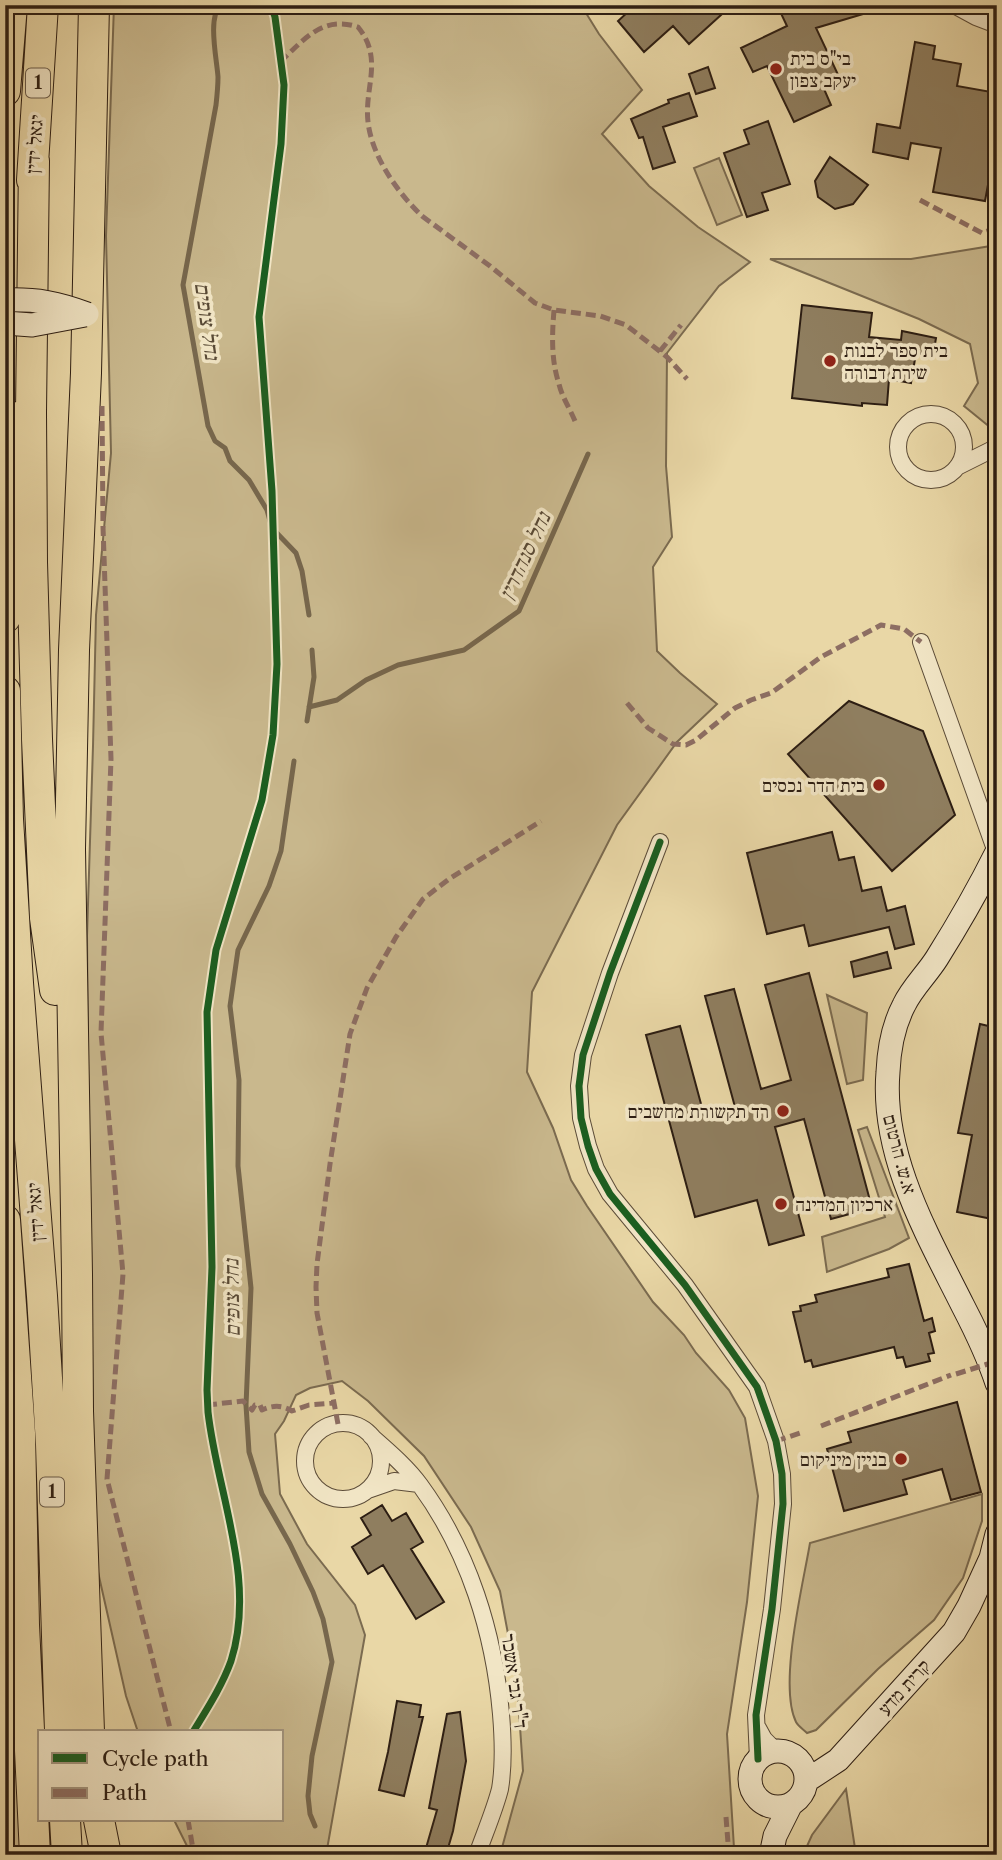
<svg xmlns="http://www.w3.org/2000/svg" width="1002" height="1860" font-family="'Libre Caslon Text','Frank Ruhl Libre',serif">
	<rect width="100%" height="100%" fill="#e9d7a6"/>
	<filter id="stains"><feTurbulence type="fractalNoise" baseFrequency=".00286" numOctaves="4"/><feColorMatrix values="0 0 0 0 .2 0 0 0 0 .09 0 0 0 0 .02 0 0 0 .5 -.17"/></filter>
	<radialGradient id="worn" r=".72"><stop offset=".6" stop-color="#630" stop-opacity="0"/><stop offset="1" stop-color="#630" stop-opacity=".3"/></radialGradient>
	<path fill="#c9b88d" stroke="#7b6b50" stroke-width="2" d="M 114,5 L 581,5 L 599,34 L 642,90 L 602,134 L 649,186 L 698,227 L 750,262 L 719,286 L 667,353 L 666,466 L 672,537 L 653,567 L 657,651 L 680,673 L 717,704 L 677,742 L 617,825 L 532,992 L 527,1072 L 553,1128 L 571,1180 L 587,1206 L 653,1302 L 684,1335 L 696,1353 L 729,1390 L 745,1418 L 758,1496 L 747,1602 L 727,1734 L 734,1848 L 731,1855 L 500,1855 L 523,1771 L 517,1682 L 500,1591 L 471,1527 L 424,1456 L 368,1401 L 342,1381 L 310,1388 L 296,1395 L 284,1421 L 275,1434 L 280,1494 L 307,1544 L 355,1605 L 365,1635 L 326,1855 L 193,1855 L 187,1846 L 174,1820 L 282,1820 L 282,1732 L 138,1732 L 126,1696 L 98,1572 L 90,1496 L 89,1206 L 87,936 L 93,746 L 96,615 L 111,453 L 106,236 Z
		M 719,158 L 742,215 L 717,225 L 694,168 Z
		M 997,245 L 997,427 L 991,428 L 964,406 L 978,383 L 970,344 L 919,319 L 770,259 L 911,259 Z
		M 827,995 L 867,1013 L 863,1080 L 847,1084 Z
		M 867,1127 L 909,1238 L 889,1249 L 827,1272 L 822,1237 L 885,1217 L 858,1130 Z
		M 982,1494 L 982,1521 L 963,1578 L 934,1620 L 878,1669 L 816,1730 L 807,1733 C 803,1729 798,1726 796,1722 C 778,1685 803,1585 810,1543 Z
		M 5,1732 L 19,1739 L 24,1855 L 5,1855 Z
		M 846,1789 L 856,1855 L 803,1855 L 812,1835 Z"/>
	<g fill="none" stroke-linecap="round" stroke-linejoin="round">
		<path stroke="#77674d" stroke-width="5" d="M 221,5 C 207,16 217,60 218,77 C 218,86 217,96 216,105 L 183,285 L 208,426 L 215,441 L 225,448 L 230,461 L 249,480 L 267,510 L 272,528 L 296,553 L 302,571 L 309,615
			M 309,707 L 337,700 L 366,680 L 398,665 L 464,650 L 519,611 L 588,454
			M 307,721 L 314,677 L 312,650
			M 294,761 L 281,851 L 269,886 L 238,950 L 230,1006 L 239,1080 L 238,1166 L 251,1288 L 246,1405 L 249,1452 L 262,1494 L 290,1544 L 313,1592 L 323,1619 L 332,1662 L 312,1756 L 308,1796 L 310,1814 L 315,1826"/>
	</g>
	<path fill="#8f7e5f" stroke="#2d1e13" stroke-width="2" d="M 623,5 L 732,5 L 689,44 L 673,26 L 644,52 L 618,21 L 629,11 Z
		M 777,5 L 880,5 L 880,9 L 816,28 L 841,81 L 824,89 L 831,105 L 794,122 L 767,66 L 753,72 L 741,48 L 787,26 Z
		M 915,42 L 935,46 L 933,59 L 961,64 L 957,86 L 997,93 L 997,136 L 985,201 L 933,192 L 941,148 L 911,143 L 908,159 L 873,152 L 877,124 L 900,128 Z
		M 708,67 L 715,88 L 696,94 L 689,74 Z
		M 689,93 L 697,116 L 663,127 L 675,162 L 653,169 L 643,137 L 639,138 L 631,119 L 669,103 L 668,100 Z
		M 768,121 L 790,184 L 762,193 L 768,210 L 747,217 L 724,153 L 749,144 L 744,130 Z
		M 830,157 L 868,185 L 853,204 L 835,209 L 818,197 L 815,181 Z
		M 802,305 L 872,313 L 869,337 L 901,340 L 902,331 L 936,338 L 933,356 L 916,353 L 911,383 L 889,379 L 887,405 L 862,403 L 862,406 L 792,398 Z
		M 849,701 L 923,731 L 955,815 L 892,871 L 788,754 Z
		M 832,832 L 839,860 L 854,857 L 862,891 L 881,887 L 887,911 L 905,906 L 914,944 L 895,949 L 889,927 L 809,946 L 804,925 L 767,934 L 747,853 Z
		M 887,952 L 891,968 L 854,977 L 851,962 Z
		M 809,973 L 872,1208 L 831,1219 L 804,1119 L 775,1127 L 804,1235 L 769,1245 L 757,1200 L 695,1217 L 646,1035 L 680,1026 L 704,1115 L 735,1107 L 705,996 L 734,989 L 761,1089 L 791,1080 L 765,985 Z
		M 980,1024 L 997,1028 L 997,1220 L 957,1212 L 972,1135 L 958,1133 Z
		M 909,1264 L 924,1321 L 932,1318 L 935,1331 L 929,1333 L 934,1353 L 928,1354 L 930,1361 L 906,1367 L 903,1357 L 897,1358 L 894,1347 L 813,1367 L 811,1360 L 805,1362 L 793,1312 L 801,1311 L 800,1306 L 817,1302 L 815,1295 L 889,1277 L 887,1269 Z
		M 957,1402 L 981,1492 L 951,1500 L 942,1469 L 903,1480 L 907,1494 L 844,1511 L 827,1449 L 851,1442 L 848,1432 Z
		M 382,1505 L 392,1521 L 406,1513 L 423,1542 L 411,1549 L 444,1602 L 416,1619 L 383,1565 L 368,1574 L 352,1547 L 371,1535 L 361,1518 Z
		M 397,1701 L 421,1705 L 419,1717 L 423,1717 L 404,1796 L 379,1790 L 388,1752 Z
		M 460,1712 L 466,1761 L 453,1831 L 446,1855 L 424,1855 L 437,1810 L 429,1808 L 447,1714 Z"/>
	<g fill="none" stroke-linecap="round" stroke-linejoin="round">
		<g stroke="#5c4c38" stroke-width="18">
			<path id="street" d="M 954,5 L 976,17 L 997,25
				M898 447a33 33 0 1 1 66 0a33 33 0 1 1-66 0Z
				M 957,467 L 997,447
				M 921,642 L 996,852
				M 660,842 L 610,973 L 583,1055 L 579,1086 L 581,1118 L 588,1146 L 596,1169 L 610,1194 L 685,1285 L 757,1387 L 776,1441 L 782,1474 L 783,1504 L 772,1609 L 756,1715 L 758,1759
				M305 1461a38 38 0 1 1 76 0a38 38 0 1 1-76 0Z
				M 371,1436 C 388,1451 407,1467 420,1485 C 469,1552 494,1633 501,1714 C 503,1738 504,1765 500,1789 C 495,1809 484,1835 477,1855
				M 368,1490 L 394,1481 L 419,1484
				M 758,1728 L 764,1739 L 776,1751"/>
		</g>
		<g stroke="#2d1e13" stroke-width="25">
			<path id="secondary" d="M 997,852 C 979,888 959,923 937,958 C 927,974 912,988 904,1005 C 893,1026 889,1049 888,1072 C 881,1155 927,1234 963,1306 C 976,1331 988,1356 997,1383
				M750 1779a28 28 0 1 1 56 0a28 28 0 1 1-56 0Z
				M 806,1781 L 838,1760 L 954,1632 L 969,1606 L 991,1558 L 997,1534
				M 771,1855 L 775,1836 L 791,1804"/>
		</g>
		<g stroke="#2d1e13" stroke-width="32">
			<path id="highway" d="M 5,91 L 12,5
				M 34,161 L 31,412 L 32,562 L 37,739 L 45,918 L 55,990
				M 32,180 L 43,5
				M 5,618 L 8,506 L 13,417
				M 5,691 L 8,819 L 18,983 L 42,1296 L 51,1444 L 60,1732
				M 5,1220 L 20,1433 L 24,1625 L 35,1855
				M 89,1732 L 78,1411 L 77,1274 L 70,849 L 74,650 L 86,373 L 94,5
				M 65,1820 L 67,1855
				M 99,1820 L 106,1855"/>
		</g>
		<use href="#street" stroke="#f1e5c5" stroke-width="16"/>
		<use href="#secondary" stroke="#f1e5c5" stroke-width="23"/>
		<use href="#highway" stroke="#e9d7a6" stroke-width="30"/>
		<g stroke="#2d1e13" stroke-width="25" stroke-linecap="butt">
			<path id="secondary-bridge" d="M 5,300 C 37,299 58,303 87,314
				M 5,323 L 32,325 L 85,315"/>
		</g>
		<use href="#secondary-bridge" stroke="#f1e5c5" stroke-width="23"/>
		<path stroke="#8d6e63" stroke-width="5" stroke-dasharray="10 5" stroke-linecap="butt" d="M 280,62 C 304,40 322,15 358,27 C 384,59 364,87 368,122 C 372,157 398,193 422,216 L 490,266 L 535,303 L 554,310 L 600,316 L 626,325 L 667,357 L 687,379
			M 920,200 L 982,233 L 997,228
			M 554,310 C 552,335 551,360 559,384 C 562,397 570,409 575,421
			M 660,351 L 681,325
			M 102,406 L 103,527 L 111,759 L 101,1033 L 123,1274 L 107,1479 L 171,1732
			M 627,703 L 648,728 L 673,744 L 686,745 L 696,740 L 735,708 L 751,700 L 771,693 L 821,657 L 881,625 L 904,629 L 921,642
			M 956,1374 L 991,1363
			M 207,1405 L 243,1401 L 252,1410 L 255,1405 L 260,1405 L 262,1410 C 273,1405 282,1405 292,1411 L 309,1405 L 334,1403
			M 338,1424 L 317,1313 L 316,1287 L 317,1264 L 330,1164 L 350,1034 L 367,988 L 396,937 L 423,899 L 449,879 L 541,821
			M 821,1426 L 951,1375
			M 776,1441 L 803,1432
			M 726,1817 L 728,1843 L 726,1855
			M 188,1820 L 194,1855"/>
		<g stroke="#f1e5c5" stroke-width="11">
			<path id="cycleway" d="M 660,842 L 610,973 L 583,1055 L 579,1086 L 581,1118 L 588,1146 L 596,1169 L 610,1194 L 685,1285 L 757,1387 L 776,1441 L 782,1474 L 783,1504 L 772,1609 L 756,1715 L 758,1759
				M 193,1732 C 207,1709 222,1686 231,1661 C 257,1579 217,1493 208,1412 L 207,1390 L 212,1267 L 207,1012 L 216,950 L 262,800 L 273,735 L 277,664 L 272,491 L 259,317 L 281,144 L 284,85 L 275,17 L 271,5"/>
		</g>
		<use href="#cycleway" stroke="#1b5e20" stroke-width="7"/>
	</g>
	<g fill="#8f2418" stroke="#f1e5c5" stroke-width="2.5">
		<circle cx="776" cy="69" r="7"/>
		<circle cx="830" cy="361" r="7"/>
		<circle cx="879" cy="785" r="7"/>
		<circle cx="783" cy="1111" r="7"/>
		<circle cx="781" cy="1204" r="7"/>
		<circle cx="901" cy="1459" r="7"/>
	</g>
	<g text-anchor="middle" stroke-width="7" stroke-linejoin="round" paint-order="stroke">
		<g fill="#f1e5c5" stroke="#685a48" stroke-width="2">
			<rect x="26" y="68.5" width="24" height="29" rx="5"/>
			<rect x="40" y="1477.5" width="24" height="29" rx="5"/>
		</g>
		<g font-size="18" font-weight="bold" fill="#2d1e13">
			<text x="38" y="89">1</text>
			<text x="52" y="1498">1</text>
		</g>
		<g font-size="19" fill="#2d1e13" stroke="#f1e5c5" text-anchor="start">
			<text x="790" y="65">בי"ס בית<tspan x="790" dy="22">יעקב צפון</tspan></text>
			<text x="844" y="357">בית ספר לבנות<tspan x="844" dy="22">שירת דבורה</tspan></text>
			<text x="865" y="792" text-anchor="end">בית הדר נכסים</text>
			<text x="769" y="1118" text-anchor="end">רד תקשורת מחשבים</text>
			<text x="795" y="1211">ארכיון המדינה</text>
			<text x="887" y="1466" text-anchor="end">בניין מיניקום</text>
		</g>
		<g font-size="19" fill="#2d1e13" stroke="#f1e5c5">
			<text transform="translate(34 144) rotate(-86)" y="7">יגאל ידין</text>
			<text transform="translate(900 1154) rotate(75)" y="7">א.ש. הרטום</text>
			<text transform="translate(35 1212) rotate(-94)" y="7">יגאל ידין</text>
			<text transform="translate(515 1681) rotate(82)" y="7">ד"ר גבי אשכר</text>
			<text transform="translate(904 1687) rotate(-48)" y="7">קרית מדע</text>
		</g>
		<g font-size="21" font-style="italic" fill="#584935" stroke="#f1e5c5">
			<text transform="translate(207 321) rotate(82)" y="7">נחל צופים</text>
			<text transform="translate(525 556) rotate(-65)" y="7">נחל סנהדרין</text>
			<text transform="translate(232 1298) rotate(-91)" y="7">נחל צופים</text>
		</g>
	</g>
	<rect width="1002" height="1860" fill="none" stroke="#e9d7a6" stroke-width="28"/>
	<rect x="7" y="7" width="988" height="1846" fill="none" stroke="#2d1e13" stroke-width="3.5"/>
	<rect x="14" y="14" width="974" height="1832" fill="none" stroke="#2d1e13" stroke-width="2"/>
	<rect x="38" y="1730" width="245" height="91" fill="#f1e5c5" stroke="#a3957e" stroke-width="2"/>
	<rect x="52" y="1753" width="35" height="10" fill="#1b5e20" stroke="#a3957e" stroke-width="2"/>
	<text x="102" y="1766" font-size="21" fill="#2d1e13">Cycle path</text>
	<rect x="52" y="1788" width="35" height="10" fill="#8d6e63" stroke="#a3957e" stroke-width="2"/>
	<text x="102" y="1800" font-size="21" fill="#2d1e13">Path</text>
	<rect width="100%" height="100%" filter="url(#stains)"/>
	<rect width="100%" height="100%" fill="url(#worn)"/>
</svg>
